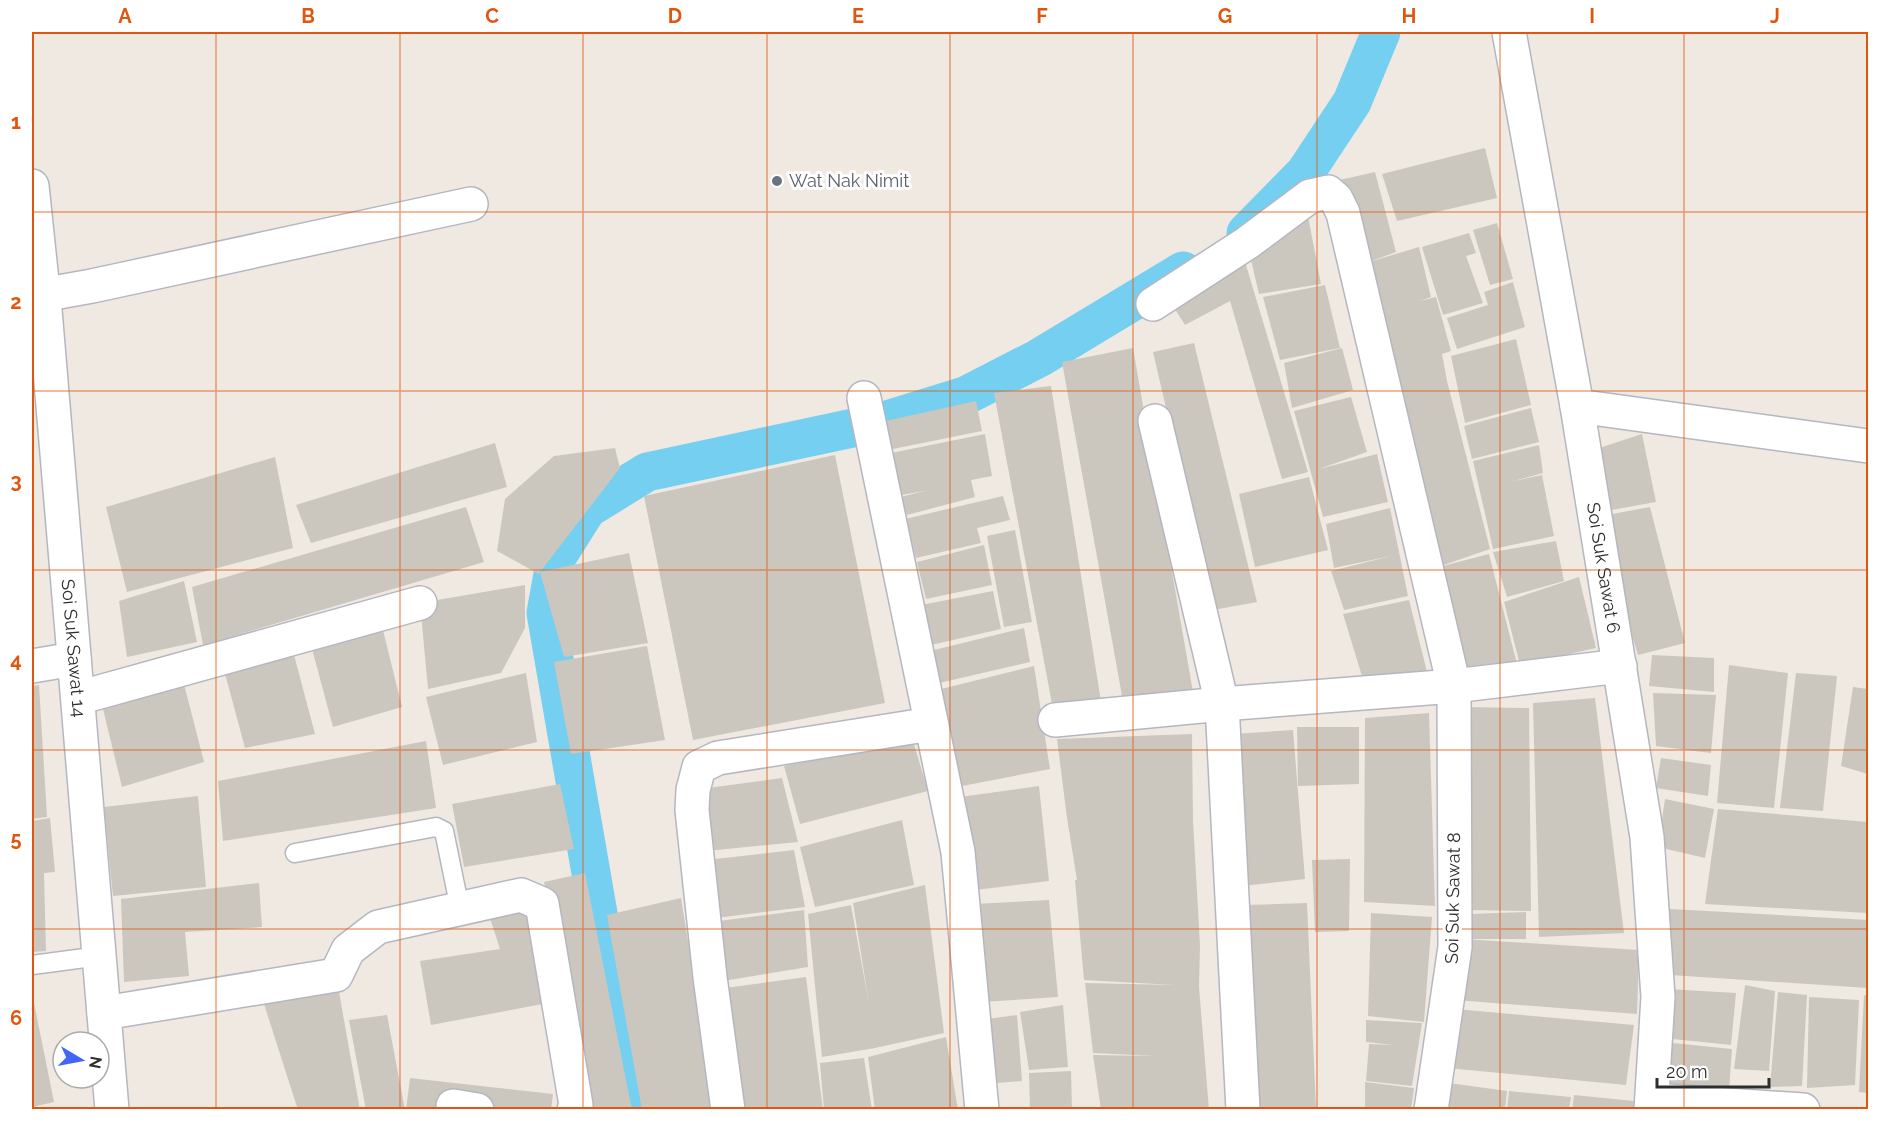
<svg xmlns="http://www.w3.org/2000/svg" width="1900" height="1141" font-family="Raleway,sans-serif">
	<rect width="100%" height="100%" fill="#efe9e1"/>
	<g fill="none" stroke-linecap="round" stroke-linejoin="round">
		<path stroke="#75cff0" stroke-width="39" d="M 1246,233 L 1305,173 L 1352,102 L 1381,32
			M 632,1110 L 546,613 L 556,558 L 587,509 L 647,472 L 881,422 L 965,396 L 1039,358 L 1183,271"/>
	</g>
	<path fill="#cbc7bf" d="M 1485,148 L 1497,198 L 1397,221 L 1382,174 Z
		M 1375,172 L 1396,252 L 1369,262 L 1419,247 L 1431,297 L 1420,301 L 1436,297 L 1451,351 L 1442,354 L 1447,381 L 1490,549 L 1435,568 L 1489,554 L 1517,664 L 1454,686 L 1335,181 Z
		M 1306,206 L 1321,284 L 1259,294 L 1247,243 Z
		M 1497,223 L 1513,279 L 1490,285 L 1473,230 Z
		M 1469,233 L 1476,253 L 1466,256 L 1483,303 L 1443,315 L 1422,247 Z
		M 1243,255 L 1308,472 L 1282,479 L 1230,301 L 1185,325 L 1170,301 Z
		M 1513,282 L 1525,327 L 1457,349 L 1447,318 L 1488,305 L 1484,292 Z
		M 1325,285 L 1340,348 L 1280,360 L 1263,297 Z
		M 1516,339 L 1531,405 L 1465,423 L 1451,356 Z
		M 1194,343 L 1257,602 L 1213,610 L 1153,352 Z
		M 1133,348 L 1194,698 L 1124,707 L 1062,362 Z
		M 1342,348 L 1353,390 L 1292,408 L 1284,363 Z
		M 1051,386 L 1102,708 L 1055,720 L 994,393 Z
		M 1351,397 L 1367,452 L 1319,469 L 1377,454 L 1388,502 L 1323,517 L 1294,411 Z
		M 976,401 L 982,431 L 888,450 L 881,422 Z
		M 1531,408 L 1539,442 L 1472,459 L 1464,426 Z
		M 985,434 L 992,476 L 971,480 L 975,497 L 907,515 L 901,497 L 924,491 L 902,495 L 891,453 Z
		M 1642,434 L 1656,502 L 1606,511 L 1593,450 Z
		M 495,443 L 507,487 L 311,543 L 296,505 Z
		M 1539,445 L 1543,473 L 1514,481 L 1542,475 L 1554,536 L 1493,549 L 1473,461 Z
		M 615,448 L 620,468 L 540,572 L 629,553 L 648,643 L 564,657 L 540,572 L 539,574 L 497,551 L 505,499 L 554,456 Z
		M 835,455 L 885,703 L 693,740 L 644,496 Z
		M 275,457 L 293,548 L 127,592 L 106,507 Z
		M 1309,477 L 1328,550 L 1255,567 L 1239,494 Z
		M 1003,496 L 1010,520 L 977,528 L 981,543 L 916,558 L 905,519 Z
		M 466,507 L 484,562 L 203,645 L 192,587 Z
		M 1650,507 L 1685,643 L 1638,655 L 1596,517 Z
		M 1390,508 L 1408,596 L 1344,610 L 1331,571 L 1391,556 L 1334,568 L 1326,524 Z
		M 1015,530 L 1032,622 L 1004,627 L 987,536 Z
		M 1556,541 L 1564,581 L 1507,597 L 1493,552 Z
		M 984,545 L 992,585 L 926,599 L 917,562 Z
		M 1579,577 L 1596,648 L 1520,665 L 1504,602 Z
		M 184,581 L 197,642 L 127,657 L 119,601 Z
		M 525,585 L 525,628 L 501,673 L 428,689 L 420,603 Z
		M 993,591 L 1001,629 L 931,645 L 921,605 Z
		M 1409,600 L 1429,680 L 1365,686 L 1343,614 Z
		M 379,614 L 402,707 L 333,727 L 308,634 Z
		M 1024,628 L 1030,662 L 935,684 L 930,651 Z
		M 647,646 L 665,740 L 571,754 L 554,662 Z
		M 293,651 L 315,734 L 245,748 L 224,670 Z
		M 1652,655 L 1714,658 L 1714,692 L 1649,686 Z
		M 1729,665 L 1788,673 L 1774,808 L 1717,803 Z
		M 1034,666 L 1050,769 L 952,788 L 933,691 Z
		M 526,673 L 537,742 L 443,765 L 426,697 Z
		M 1796,673 L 1837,676 L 1823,811 L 1780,808 Z
		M 184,684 L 204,762 L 122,787 L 103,709 Z
		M 39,685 L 47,817 L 32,819 L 32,686 Z
		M 1853,687 L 1868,689 L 1868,774 L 1841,766 Z
		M 1653,693 L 1716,695 L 1711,753 L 1656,746 Z
		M 1595,698 L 1624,933 L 1539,937 L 1533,703 Z
		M 1465,707 L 1529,708 L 1531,911 L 1465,910 Z
		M 1429,713 L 1435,906 L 1364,902 L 1365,718 Z
		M 1297,727 L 1359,727 L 1359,784 L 1298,786 Z
		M 1293,730 L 1305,879 L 1243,886 L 1234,734 Z
		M 1192,734 L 1193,821 L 1200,945 L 1199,987 L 1209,1110 L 1101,1110 L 1093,1055 L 1155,1056 L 1093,1053 L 1085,983 L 1174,985 L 1084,980 L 1075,880 L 1077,880 L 1067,818 L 1057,739 Z
		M 426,741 L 436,808 L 223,841 L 218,781 Z
		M 913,741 L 928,791 L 800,824 L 784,766 Z
		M 1661,758 L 1711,765 L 1708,796 L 1656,788 Z
		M 782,778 L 798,842 L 707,851 L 693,790 Z
		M 560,784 L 574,849 L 464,867 L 452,804 Z
		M 1039,786 L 1049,881 L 968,891 L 953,798 Z
		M 198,796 L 206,887 L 113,896 L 104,807 Z
		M 1665,799 L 1714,809 L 1705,858 L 1658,847 Z
		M 1718,809 L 1868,822 L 1868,913 L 1705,904 Z
		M 50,818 L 55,872 L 44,873 L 46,951 L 32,952 L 32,821 Z
		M 902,820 L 914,885 L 815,907 L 800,847 Z
		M 794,850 L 805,907 L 716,918 L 706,860 Z
		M 1350,859 L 1349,931 L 1315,932 L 1312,860 Z
		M 585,873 L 632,1110 L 589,1110 L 544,882 Z
		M 259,883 L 262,927 L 185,932 L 189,976 L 124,982 L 121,899 Z
		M 925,885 L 944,1033 L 875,1048 L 822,1057 L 808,914 L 851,905 L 869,1004 L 853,903 Z
		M 521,895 L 548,1003 L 431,1025 L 420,961 L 500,949 L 488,912 Z
		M 681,898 L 715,1110 L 642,1110 L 607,915 Z
		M 1049,900 L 1058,997 L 983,1002 L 973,904 Z
		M 1307,903 L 1316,1110 L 1257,1110 L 1246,905 Z
		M 1670,909 L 1868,920 L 1868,988 L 1670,975 Z
		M 804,910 L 808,967 L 717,982 L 711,922 Z
		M 1526,912 L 1526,939 L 1469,939 L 1468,914 Z
		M 1371,913 L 1432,917 L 1424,1022 L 1368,1016 Z
		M 1463,939 L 1639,950 L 1637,1014 L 1455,1000 Z
		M 336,975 L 360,1110 L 298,1110 L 263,1001 Z
		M 806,977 L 823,1110 L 736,1110 L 718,989 Z
		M 1745,985 L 1775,991 L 1769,1071 L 1734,1069 Z
		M 1668,989 L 1736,993 L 1731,1045 L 1663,1038 Z
		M 1778,992 L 1807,995 L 1802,1086 L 1770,1087 Z
		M 32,993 L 54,1102 L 32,1107 Z
		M 1864,995 L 1868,996 L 1868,1093 L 1859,1092 Z
		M 1809,997 L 1859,1000 L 1855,1085 L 1807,1088 Z
		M 1063,1005 L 1068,1067 L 1029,1070 L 1020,1012 Z
		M 1455,1009 L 1634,1025 L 1626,1085 L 1447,1068 Z
		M 387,1015 L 405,1110 L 366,1110 L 349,1020 Z
		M 1017,1015 L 1022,1081 L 986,1084 L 979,1020 Z
		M 1366,1020 L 1422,1023 L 1412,1086 L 1366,1081 L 1369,1044 L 1394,1045 L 1366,1042 Z
		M 946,1037 L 958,1110 L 875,1110 L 868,1057 Z
		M 1663,1042 L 1732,1049 L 1729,1091 L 1662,1088 Z
		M 864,1058 L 872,1110 L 824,1110 L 820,1063 Z
		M 1071,1071 L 1072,1110 L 1030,1110 L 1029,1073 Z
		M 410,1078 L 553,1094 L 551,1110 L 406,1110 Z
		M 1365,1082 L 1414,1088 L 1411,1110 L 1365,1110 Z
		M 1442,1082 L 1507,1091 L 1505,1110 L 1437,1110 Z
		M 1509,1091 L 1571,1097 L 1569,1110 L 1507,1110 Z
		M 1574,1095 L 1634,1101 L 1633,1110 L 1572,1110 Z"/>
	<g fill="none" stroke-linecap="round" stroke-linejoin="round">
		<g stroke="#b4b7c1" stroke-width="21">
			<path id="service" d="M 295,853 L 436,827 L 444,831 L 460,909
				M 32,965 L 100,956"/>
		</g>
		<g stroke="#b4b7c1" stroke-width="36">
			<g id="minor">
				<path id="s1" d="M 1509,32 L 1577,406 L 1647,837 L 1658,997 L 1651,1110"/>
				<path id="s2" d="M 32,186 L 45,310 L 112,1110"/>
				<path d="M 42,295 L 92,286 L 471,204"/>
				<path d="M 1153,304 L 1247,243 L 1310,196 L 1328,192 L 1336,199 L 1343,213 L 1454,686 L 1455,947 L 1431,1110"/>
				<path d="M 864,398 L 958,852 L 982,1110"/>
				<path d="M 1577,406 L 1868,446"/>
				<path d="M 1155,421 L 1222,704 L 1243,1110"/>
				<path d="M 32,666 L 74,659"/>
				<path d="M 78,698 L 420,603"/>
				<path d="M 1055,720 L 1222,704 L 1454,686 L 1620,666"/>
				<path d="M 104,1013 L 336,975 L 348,950 L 378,927 L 521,895 L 542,904 L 576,1105 L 574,1110"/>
				<path d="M 1652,1100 L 1803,1110"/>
				<path d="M 453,1106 L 477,1110"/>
				<path d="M 728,1110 L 710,977 L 692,810 L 693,790 L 699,767 L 718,758 L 931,724"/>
			</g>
		</g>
		<use href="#service" stroke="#fff" stroke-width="18"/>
		<use href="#minor" stroke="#fff" stroke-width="33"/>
	</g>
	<path fill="none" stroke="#df570e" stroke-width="1.5" stroke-opacity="0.55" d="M 216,32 L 216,1110M 400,32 L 400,1110M 583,32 L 583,1110M 767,32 L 767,1110M 950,32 L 950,1110M 1133,32 L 1133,1110M 1317,32 L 1317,1110M 1500,32 L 1500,1110M 1684,32 L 1684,1110M 32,212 L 1868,212M 32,391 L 1868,391M 32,570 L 1868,570M 32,750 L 1868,750M 32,929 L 1868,929"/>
	<circle fill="#6b7280" stroke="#fff" stroke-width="2" cx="777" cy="181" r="6"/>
	<g text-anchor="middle" stroke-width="6" stroke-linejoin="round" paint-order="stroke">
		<g font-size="18" fill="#5b616d" stroke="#fff" text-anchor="start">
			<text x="789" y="187">Wat Nak Nimit</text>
		</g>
		<g font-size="18" fill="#2e2e2e" stroke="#fff">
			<text dy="6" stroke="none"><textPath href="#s1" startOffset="544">Soi Suk Sawat 6</textPath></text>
			<text dy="6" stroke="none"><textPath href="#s2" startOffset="464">Soi Suk Sawat 14</textPath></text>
			<text transform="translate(1453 898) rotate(-89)" y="6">Soi Suk Sawat 8</text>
		</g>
	</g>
	<rect width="1900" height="1141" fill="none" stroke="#ffffff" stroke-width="66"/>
	<g transform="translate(81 1060) rotate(100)"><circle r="28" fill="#ffffff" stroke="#ababab" stroke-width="1.5"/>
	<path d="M0-4.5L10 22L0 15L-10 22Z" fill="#4264fb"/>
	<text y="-9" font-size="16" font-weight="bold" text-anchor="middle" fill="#2e2e2e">N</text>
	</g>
	<path d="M1657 1078v9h112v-9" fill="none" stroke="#2e2e2e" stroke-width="3"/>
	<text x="1666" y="1078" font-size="18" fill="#2e2e2e" stroke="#ffffff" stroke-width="4.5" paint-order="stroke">20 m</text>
	<rect x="33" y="33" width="1834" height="1075" fill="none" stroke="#df570e" stroke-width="2"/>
	<g font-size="20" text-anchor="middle" font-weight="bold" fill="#df570e">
		<text x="125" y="23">A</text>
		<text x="308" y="23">B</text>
		<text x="492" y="23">C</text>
		<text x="675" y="23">D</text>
		<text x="858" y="23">E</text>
		<text x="1042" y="23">F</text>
		<text x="1225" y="23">G</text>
		<text x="1409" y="23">H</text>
		<text x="1592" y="23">I</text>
		<text x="1775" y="23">J</text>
		<text x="16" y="129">1</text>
		<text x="16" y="309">2</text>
		<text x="16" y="488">3</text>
		<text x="16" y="667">4</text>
		<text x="16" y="846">5</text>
		<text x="16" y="1025">6</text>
	</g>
</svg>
